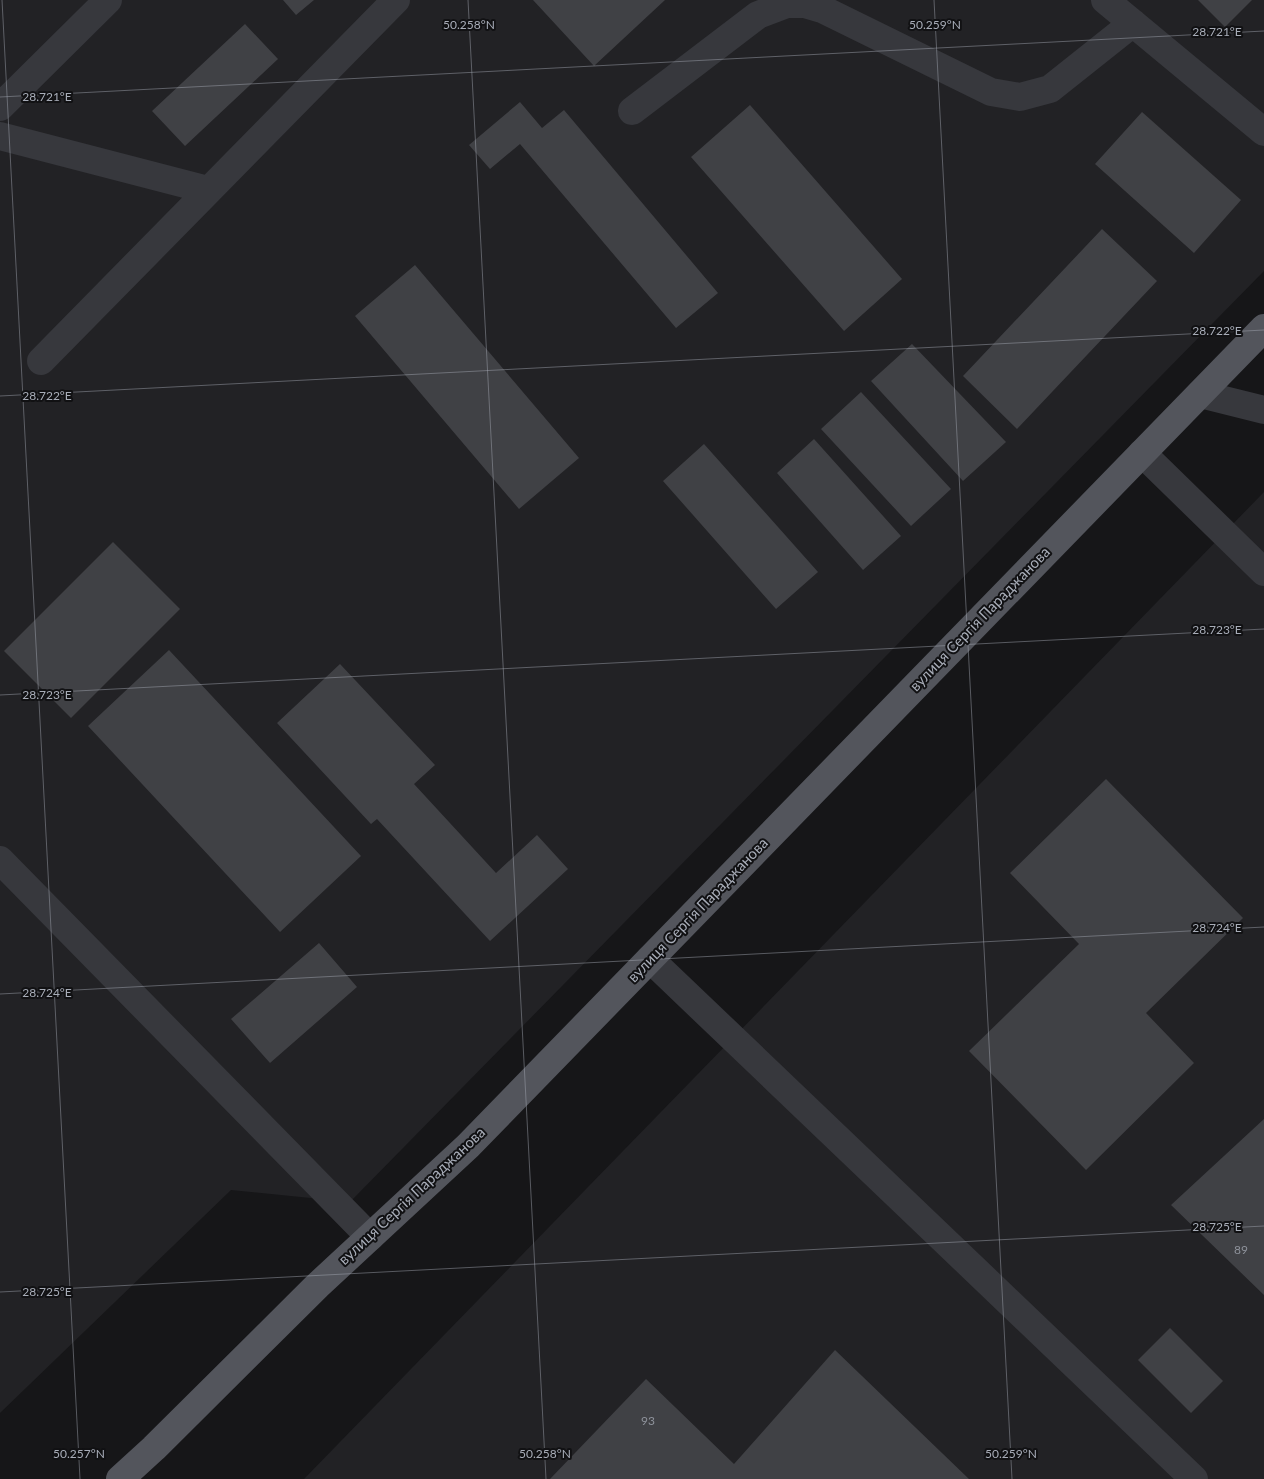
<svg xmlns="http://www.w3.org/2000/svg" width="1264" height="1479" font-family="Lato,sans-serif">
	<rect width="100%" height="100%" fill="#161618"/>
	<path fill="#222225" d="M 0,0 L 1264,0 L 1264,271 L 350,1202 L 231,1190 L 0,1413 Z
		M 1264,492 L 1264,1479 L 304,1479 Z"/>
	<path fill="#404145" d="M 283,0 L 314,0 L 296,15 Z
		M 533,0 L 665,0 L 594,66 Z
		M 1198,0 L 1252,0 L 1225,27 Z
		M 245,24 L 278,59 L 185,146 L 152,111 Z
		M 520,102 L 542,128 L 564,110 L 718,293 L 676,328 L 520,144 L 490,169 L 469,145 Z
		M 750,105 L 902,279 L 844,331 L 691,157 Z
		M 1142,112 L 1241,200 L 1194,253 L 1095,164 Z
		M 1102,229 L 1157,281 L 1017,429 L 963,376 Z
		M 415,265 L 579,458 L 519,509 L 355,316 Z
		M 912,344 L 1006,442 L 963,481 L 871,381 Z
		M 861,392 L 951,489 L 911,526 L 821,429 Z
		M 814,439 L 901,536 L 863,570 L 777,473 Z
		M 704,444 L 818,572 L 776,609 L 663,481 Z
		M 113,542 L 180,609 L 71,718 L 4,651 Z
		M 169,650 L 361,856 L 280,932 L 88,726 Z
		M 340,664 L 435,765 L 414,784 L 496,873 L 537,835 L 568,869 L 490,941 L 377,819 L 371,824 L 277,723 Z
		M 1106,779 L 1243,918 L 1146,1013 L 1194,1063 L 1086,1170 L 969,1051 L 1079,944 L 1010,873 Z
		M 319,943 L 357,987 L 270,1063 L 231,1019 Z
		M 1264,1119 L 1264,1295 L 1171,1205 Z
		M 1170,1328 L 1223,1381 L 1191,1413 L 1138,1360 Z
		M 835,1350 L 969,1479 L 550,1479 L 646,1379 L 734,1464 Z"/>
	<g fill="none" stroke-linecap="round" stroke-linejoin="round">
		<path stroke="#37383d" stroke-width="28" d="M 1105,0 L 1264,132
			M 0,107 L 108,0
			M 632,111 L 758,15 L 787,4 L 805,4 L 822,9 L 991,92 L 1020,97 L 1050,89 L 1133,23
			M 0,136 L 208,190
			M 41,361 L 396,0
			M 1200,394 L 1264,410
			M 1142,453 L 1264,572
			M 0,860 L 370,1237
			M 650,959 L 1194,1479"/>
		<path stroke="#53555c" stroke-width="28" d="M 120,1479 L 154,1448 L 317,1286 L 468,1146 L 1264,328"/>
	</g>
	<path fill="none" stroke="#a8adb8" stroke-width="1" stroke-opacity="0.45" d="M 2,0 L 80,1479M 468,0 L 546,1479M 934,0 L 1012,1479M 0,97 L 1264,31M 0,396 L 1264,330M 0,695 L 1264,629M 0,994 L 1264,927M 0,1292 L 1264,1226"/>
	<g text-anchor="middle" stroke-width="4" stroke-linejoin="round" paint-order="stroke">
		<g font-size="12" fill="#8e929b">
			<text x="1241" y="1254">89</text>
			<text x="648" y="1425">93</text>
		</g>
		<g font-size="15" fill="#a8adb8" stroke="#111113">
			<text transform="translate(980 619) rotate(-46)" y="5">вулиця Сергія Параджанова</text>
			<text transform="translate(698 910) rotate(-46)" y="5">вулиця Сергія Параджанова</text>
			<text transform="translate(412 1196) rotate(-43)" y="5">вулиця Сергія Параджанова</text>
		</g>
	</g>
	<g font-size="12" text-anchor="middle" fill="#a8adb8" stroke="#111113" stroke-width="4" stroke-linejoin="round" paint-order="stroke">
		<text x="469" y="29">50.258°N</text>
		<text x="935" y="29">50.259°N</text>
		<text x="1217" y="36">28.721°E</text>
		<text x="47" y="101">28.721°E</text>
		<text x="1217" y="335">28.722°E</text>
		<text x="47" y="400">28.722°E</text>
		<text x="1217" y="634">28.723°E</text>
		<text x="47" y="699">28.723°E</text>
		<text x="1217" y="932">28.724°E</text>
		<text x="47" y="997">28.724°E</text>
		<text x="1217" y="1231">28.725°E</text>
		<text x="47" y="1296">28.725°E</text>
		<text x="79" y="1458">50.257°N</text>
		<text x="545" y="1458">50.258°N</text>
		<text x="1011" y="1458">50.259°N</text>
	</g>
</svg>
